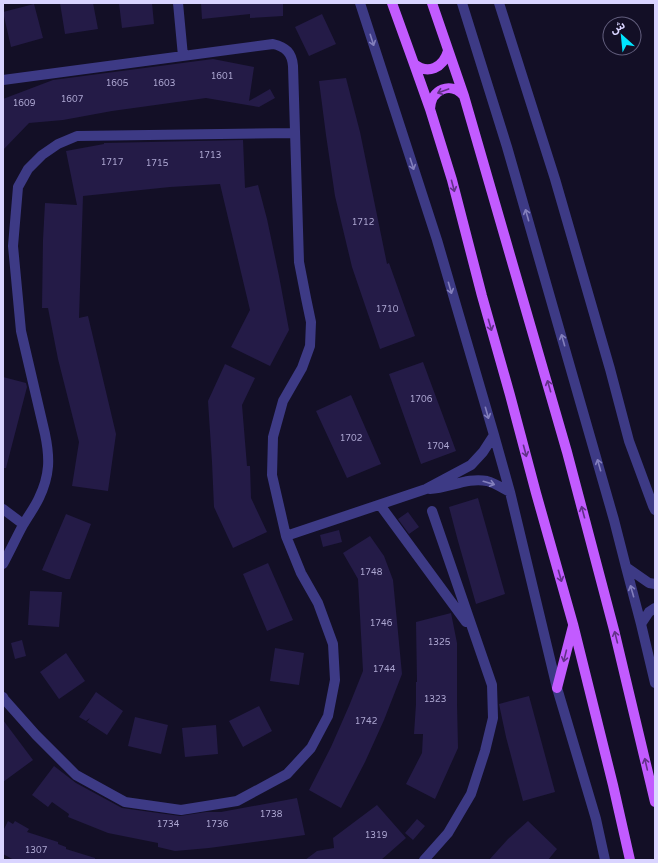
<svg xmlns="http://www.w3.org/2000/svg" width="658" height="863" font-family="'Varela Round','Noto Sans Arabic',sans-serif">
	<rect width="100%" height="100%" fill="#130f26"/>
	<path fill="#241b47" d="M 60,3 L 93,3 L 98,29 L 65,34 Z
		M 119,3 L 152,3 L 154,24 L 122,28 Z
		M 201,3 L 283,3 L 283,16 L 250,18 L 250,14 L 202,19 Z
		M 34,4 L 43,38 L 11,47 L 3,12 Z
		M 322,14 L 336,44 L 309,56 L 295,27 Z
		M 213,59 L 254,67 L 249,101 L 270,89 L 275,98 L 259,107 L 206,98 L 112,111 L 63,120 L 29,123 L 3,150 L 3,99 L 53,80 Z
		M 346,78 L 360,132 L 387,264 L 389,263 L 415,336 L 380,349 L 352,267 L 335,196 L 326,135 L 319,81 Z
		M 243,140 L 245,188 L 258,185 L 267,219 L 279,276 L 289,330 L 270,366 L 231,347 L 250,310 L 220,184 L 170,187 L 83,196 L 79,318 L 88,316 L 116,434 L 108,491 L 72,486 L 79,442 L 58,359 L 48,308 L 42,308 L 43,240 L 45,203 L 77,205 L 66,151 L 104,144 L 104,143 Z
		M 423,362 L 456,451 L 421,464 L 389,374 Z
		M 225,364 L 255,378 L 242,405 L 247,466 L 250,466 L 251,498 L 267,532 L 233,548 L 214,507 L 212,462 L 208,401 Z
		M 3,377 L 26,383 L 27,387 L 6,468 L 3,468 Z
		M 351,395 L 381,464 L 347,478 L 316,411 Z
		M 478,498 L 505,594 L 476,604 L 458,541 L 449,507 Z
		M 408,512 L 419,527 L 409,534 L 398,519 Z
		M 66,514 L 91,524 L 70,579 L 66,579 L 42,570 Z
		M 339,530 L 342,542 L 323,547 L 320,535 Z
		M 370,536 L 384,556 L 393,580 L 402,674 L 384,720 L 365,762 L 341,808 L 309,790 L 331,747 L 349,706 L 363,671 L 358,579 L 343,553 Z
		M 268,563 L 293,620 L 267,631 L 243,574 Z
		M 30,591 L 62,592 L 59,627 L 28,625 Z
		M 451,613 L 457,643 L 457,704 L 458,748 L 435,799 L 406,784 L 422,753 L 423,734 L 414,734 L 416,704 L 416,682 L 417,682 L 416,622 Z
		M 22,640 L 26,656 L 15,659 L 11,643 Z
		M 275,648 L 304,653 L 299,685 L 270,681 Z
		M 66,653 L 85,681 L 59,699 L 40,672 Z
		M 96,692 L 123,711 L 107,735 L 87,722 L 90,718 L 86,721 L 79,717 Z
		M 529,696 L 555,792 L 523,801 L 506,737 L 499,704 Z
		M 259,706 L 272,731 L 243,747 L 229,721 Z
		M 135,717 L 168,725 L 161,754 L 128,746 Z
		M 3,720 L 33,760 L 3,782 Z
		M 216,725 L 218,754 L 185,757 L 182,728 Z
		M 54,766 L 76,783 L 122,808 L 180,816 L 206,812 L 221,812 L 297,798 L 305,835 L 209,848 L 175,851 L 158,847 L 158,843 L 108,833 L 68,817 L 69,814 L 52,802 L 48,807 L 32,795 Z
		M 377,805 L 406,838 L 381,860 L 305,860 L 317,851 L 334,848 L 333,838 Z
		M 417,819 L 425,826 L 413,840 L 405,833 Z
		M 8,821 L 13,824 L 15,821 L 29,829 L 27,832 L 58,842 L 58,844 L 66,847 L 66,849 L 95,858 L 95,860 L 14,860 L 3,854 L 3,831 Z
		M 528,821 L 557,849 L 548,860 L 489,860 L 508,839 Z"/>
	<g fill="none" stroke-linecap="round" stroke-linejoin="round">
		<path stroke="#3d3a85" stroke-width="10" d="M 178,3 L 183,56
			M 360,3 L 437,240 L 494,435 L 510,492 L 557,688 L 596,819 L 605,860
			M 462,3 L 507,147 L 614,520 L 626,567 L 641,624 L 655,683
			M 499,3 L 555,179 L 610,369 L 629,441 L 653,506 L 655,510
			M 3,80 L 273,44 C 286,47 292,53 293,66 L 299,262 L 306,298 L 311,322 L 310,346 L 302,368 L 283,401 L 273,437 L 272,475 L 286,536 L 301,573 L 318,603 L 333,644 L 335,680 L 328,716 L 311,748 L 287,774 L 237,801 L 181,810 L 125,802 L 76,775 L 36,735 L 4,699 L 3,697
			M 430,489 C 449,488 468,477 487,481 C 495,483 502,488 510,492
			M 380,505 L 466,622
			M 3,509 L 23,524
			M 286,536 L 426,489 L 471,465 L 483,452 L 494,435
			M 3,564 C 10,551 16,538 23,525 C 28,516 35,507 39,498 C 50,475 50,458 45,434 L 21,331 L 13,246 L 18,187 L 28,169 L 42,155 L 58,144 L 77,136 L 295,133
			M 626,567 L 649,583 L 655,584
			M 641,624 L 649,612 L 655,608
			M 424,860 L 448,833 L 471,794 L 485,751 L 493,718 L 492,685 L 432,511"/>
		<path stroke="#c25bff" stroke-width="10" d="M 392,3 L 414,64 L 430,109 L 452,180 L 482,296 L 510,395 L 536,493 L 573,624 L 613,785 L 630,860
			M 432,3 L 464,96 L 567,452 L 614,630 L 655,802
			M 414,64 C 428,75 443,68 448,51
			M 430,109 C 431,89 451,81 464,96
			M 557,688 L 573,626"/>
	</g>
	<defs><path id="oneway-shaft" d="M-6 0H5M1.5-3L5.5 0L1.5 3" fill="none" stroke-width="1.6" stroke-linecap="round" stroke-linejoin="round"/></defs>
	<g stroke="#837fbc">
		<use href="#oneway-shaft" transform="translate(372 40) rotate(72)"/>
		<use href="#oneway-shaft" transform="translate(412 164) rotate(72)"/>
		<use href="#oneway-shaft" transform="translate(527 215) rotate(-106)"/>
		<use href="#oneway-shaft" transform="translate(450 288) rotate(74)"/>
		<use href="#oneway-shaft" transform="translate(563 340) rotate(-106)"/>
		<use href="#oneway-shaft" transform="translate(487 413) rotate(74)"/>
		<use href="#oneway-shaft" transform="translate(599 465) rotate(-106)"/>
		<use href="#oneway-shaft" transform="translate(489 483) rotate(16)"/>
		<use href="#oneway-shaft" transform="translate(632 591) rotate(-106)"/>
	</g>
	<g stroke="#623188">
		<use href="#oneway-shaft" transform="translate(443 91) rotate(160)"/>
		<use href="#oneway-shaft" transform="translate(453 186) rotate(75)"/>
		<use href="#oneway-shaft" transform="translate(490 325) rotate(74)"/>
		<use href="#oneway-shaft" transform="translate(549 386) rotate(-106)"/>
		<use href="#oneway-shaft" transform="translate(525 451) rotate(75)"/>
		<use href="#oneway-shaft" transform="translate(583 512) rotate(-105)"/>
		<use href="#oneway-shaft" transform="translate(560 576) rotate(74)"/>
		<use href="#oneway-shaft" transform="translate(616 637) rotate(-104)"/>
		<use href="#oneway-shaft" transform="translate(565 656) rotate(104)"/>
		<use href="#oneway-shaft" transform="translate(646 764) rotate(-103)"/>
	</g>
	<g text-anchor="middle" stroke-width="3" stroke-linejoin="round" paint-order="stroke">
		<g font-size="9" fill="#aca6d1">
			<text x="222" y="79">1601</text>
			<text x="117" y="86">1605</text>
			<text x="164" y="86">1603</text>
			<text x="72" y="102">1607</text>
			<text x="24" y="106">1609</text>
			<text x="210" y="158">1713</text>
			<text x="112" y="165">1717</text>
			<text x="157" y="166">1715</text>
			<text x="363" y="225">1712</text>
			<text x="387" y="312">1710</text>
			<text x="421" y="402">1706</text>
			<text x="351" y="441">1702</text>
			<text x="438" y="449">1704</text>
			<text x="371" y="575">1748</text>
			<text x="381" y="626">1746</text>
			<text x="439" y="645">1325</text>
			<text x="384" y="672">1744</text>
			<text x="435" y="702">1323</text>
			<text x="366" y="724">1742</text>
			<text x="271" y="817">1738</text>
			<text x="168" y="827">1734</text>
			<text x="217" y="827">1736</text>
			<text x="376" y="838">1319</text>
			<text x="36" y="853">1307</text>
		</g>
	</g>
	<rect width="658" height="863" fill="none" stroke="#d9d4ff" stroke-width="8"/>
	<g transform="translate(622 36) rotate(333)"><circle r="19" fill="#130f26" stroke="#625e7d"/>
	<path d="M0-3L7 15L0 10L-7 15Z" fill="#00e5ff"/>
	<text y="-6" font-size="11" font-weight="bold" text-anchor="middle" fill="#d9d4ff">ش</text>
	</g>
</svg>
